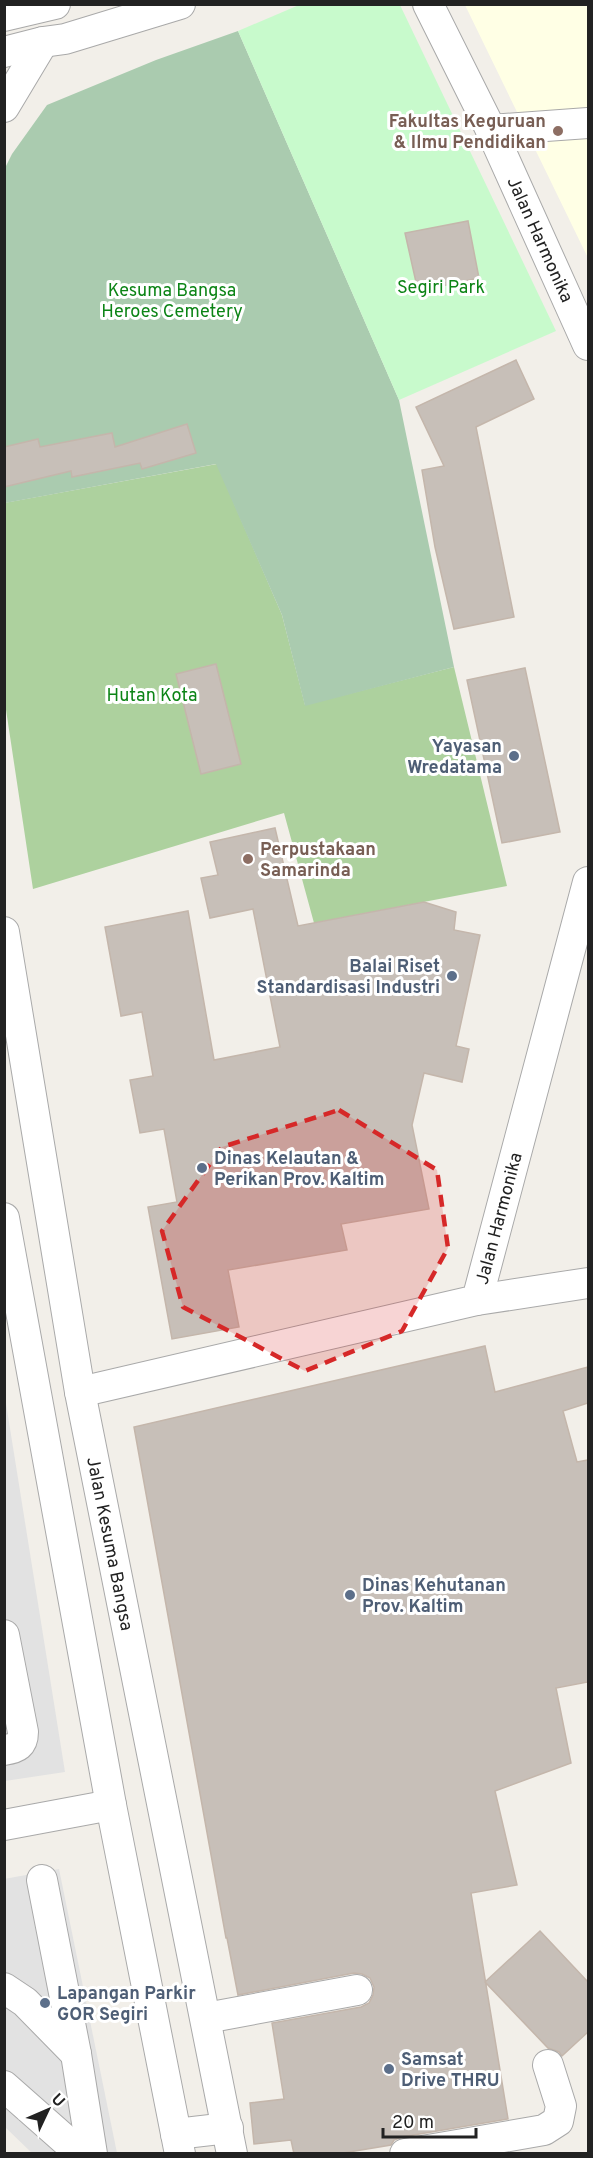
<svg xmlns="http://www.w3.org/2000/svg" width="593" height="2158" font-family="Overpass,sans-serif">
	<rect width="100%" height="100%" fill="#f2efe9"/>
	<path fill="#ffffe5" d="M 465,5 L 588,5 L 588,260 L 588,258 Z"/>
	<path fill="#add19e" d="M 217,464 L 282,615 L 305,705 L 454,667 L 507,886 L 314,923 L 284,813 L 33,889 L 5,703 L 4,503 Z"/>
	<path fill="#aacbaf" d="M 238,31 L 399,400 L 454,667 L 305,706 L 282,615 L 216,464 L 5,503 L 4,170 L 12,154 L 47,105 L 156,60 Z"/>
	<path fill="#c8facc" d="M 299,5 L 400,5 L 556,331 L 399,400 L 238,31 Z"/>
	<path fill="#e2e2e2" d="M 4,1391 L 65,1772 L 5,1781 L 4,1781 Z
		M 59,1869 L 117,2153 L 32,2153 L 5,2127 L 4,1879 Z"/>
	<path fill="#c7bfb8" stroke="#c4b6ab" stroke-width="1.5" d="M 468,221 L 479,278 L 418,291 L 405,233 Z
		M 516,360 L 534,399 L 476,427 L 514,617 L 454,629 L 435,547 L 422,470 L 444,466 L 416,407 Z
		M 187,424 L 196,453 L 142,469 L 140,463 L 72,477 L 71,471 L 4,487 L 4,447 L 38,439 L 40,447 L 112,433 L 115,447 Z
		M 216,664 L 241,764 L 201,774 L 176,674 Z
		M 525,668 L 560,832 L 502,843 L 467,680 Z
		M 275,828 L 298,926 L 424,902 L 456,912 L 454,930 L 480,935 L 456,1046 L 469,1049 L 462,1082 L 424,1073 L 412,1125 L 429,1209 L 341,1224 L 347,1250 L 228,1270 L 239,1327 L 172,1339 L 148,1207 L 177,1202 L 164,1129 L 140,1133 L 130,1080 L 153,1076 L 142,1012 L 121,1016 L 105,927 L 188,911 L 214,1060 L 280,1047 L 253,909 L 210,918 L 201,878 L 218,875 L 210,842 Z
		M 485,1346 L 495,1392 L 588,1367 L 588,1403 L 563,1411 L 577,1462 L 588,1460 L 588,1682 L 556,1688 L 571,1763 L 495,1791 L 517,1885 L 471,1893 L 508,2119 L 402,2137 L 394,2140 L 391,2145 L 337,2154 L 294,2154 L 291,2140 L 254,2144 L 250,2103 L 284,2099 L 272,2023 L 361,2007 L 369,2003 L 373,1995 L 374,1987 L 370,1978 L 362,1974 L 354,1973 L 238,1995 L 227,1938 L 226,1938 L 134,1427 Z
		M 540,1931 L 588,1982 L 588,2032 L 562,2056 L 559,2052 L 548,2048 L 485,1982 Z"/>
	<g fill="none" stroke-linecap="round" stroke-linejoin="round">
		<g stroke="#a9a9a9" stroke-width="32">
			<g id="minor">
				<path id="s1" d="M 428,4 L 491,130 L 588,345"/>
				<path d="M 4,16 L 55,4"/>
				<path d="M 4,52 L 43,42 L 65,39 L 180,4"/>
				<path d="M 4,107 L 43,42"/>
				<path d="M 491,130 L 588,123"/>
				<path id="s2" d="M 4,932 L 80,1392 L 232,2154"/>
				<path d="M 4,1218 L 111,1805 L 180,2154"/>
				<path d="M 477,1300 L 588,1283"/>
				<path id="s3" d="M 80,1392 L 477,1300 L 588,882"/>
				<path d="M 4,1635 L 23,1732 C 23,1745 17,1748 4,1750"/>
				<path d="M 4,1825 L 111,1805"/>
				<path d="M 42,1880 L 76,2054 L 92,2154"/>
				<path d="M 4,1988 L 25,2002 L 76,2054"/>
				<path d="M 206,2018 L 357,1990"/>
				<path d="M 4,2086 L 81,2154"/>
				<path d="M 176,2134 L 228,2128"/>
				<path d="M 405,2154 L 544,2130 L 558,2121 L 561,2106 L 548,2065"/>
			</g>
		</g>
		<use href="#minor" stroke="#fff" stroke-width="30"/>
	</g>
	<path fill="#d62828" fill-opacity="0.2" stroke="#d62828" stroke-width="4.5" stroke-dasharray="12 8" stroke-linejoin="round" d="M 339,1110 L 437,1170 L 448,1248 L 402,1331 L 305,1371 L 183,1307 L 162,1231 L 222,1147 Z"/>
	<g fill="#8d6e63" stroke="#fff" stroke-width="2">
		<circle cx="558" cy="131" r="6"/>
		<circle cx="248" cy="859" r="6"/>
	</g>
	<g fill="#5c6f8a" stroke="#fff" stroke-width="2">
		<circle cx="514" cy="756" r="6"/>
		<circle cx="452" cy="976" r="6"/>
		<circle cx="202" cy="1168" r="6"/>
		<circle cx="350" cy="1595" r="6"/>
		<circle cx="45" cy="2003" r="6"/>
		<circle cx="389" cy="2069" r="6"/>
	</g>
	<g text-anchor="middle" stroke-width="6" stroke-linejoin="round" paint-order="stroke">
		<g font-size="18" font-weight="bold" fill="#785e54" stroke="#fff" text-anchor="end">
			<text x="546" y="127">Fakultas Keguruan<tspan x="546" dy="21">&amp; Ilmu Pendidikan</tspan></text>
			<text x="260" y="855" text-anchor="start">Perpustakaan<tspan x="260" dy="21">Samarinda</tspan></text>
		</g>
		<g font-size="18" fill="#222" stroke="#fff">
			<text dy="6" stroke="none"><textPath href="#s1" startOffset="261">Jalan Harmonika</textPath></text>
			<text dy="6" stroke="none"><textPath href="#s3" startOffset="492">Jalan Harmonika</textPath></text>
			<text dy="6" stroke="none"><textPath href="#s2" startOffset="621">Jalan Kesuma Bangsa</textPath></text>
		</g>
		<g font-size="18" fill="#0c8416" stroke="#fff">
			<text x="441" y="293">Segiri Park</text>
			<text x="172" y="296">Kesuma Bangsa<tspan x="172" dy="21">Heroes Cemetery</tspan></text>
			<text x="152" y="701">Hutan Kota</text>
		</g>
		<g font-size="18" font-weight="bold" fill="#4e5e75" stroke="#fff" text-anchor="start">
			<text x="502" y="752" text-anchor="end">Yayasan<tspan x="502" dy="21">Wredatama</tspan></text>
			<text x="440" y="972" text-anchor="end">Balai Riset<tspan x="440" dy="21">Standardisasi Industri</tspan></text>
			<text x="214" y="1164">Dinas Kelautan &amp;<tspan x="214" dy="21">Perikan Prov. Kaltim</tspan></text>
			<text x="362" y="1591">Dinas Kehutanan<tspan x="362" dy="21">Prov. Kaltim</tspan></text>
			<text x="57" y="1999">Lapangan Parkir<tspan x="57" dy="21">GOR Segiri</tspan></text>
			<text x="401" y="2065">Samsat<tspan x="401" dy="21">Drive THRU</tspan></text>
		</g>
	</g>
	<rect width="593" height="2158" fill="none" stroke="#222222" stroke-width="12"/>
	<g transform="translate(48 2110) rotate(46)" stroke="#ffffff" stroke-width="4.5" paint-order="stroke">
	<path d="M0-4.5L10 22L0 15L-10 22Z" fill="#222222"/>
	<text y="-9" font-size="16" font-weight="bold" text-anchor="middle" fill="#222222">U</text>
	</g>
	<path d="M383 2128v9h93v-9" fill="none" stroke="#222222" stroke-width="3"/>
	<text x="392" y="2128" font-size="18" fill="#222222" stroke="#ffffff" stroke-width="4.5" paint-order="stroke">20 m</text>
</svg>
